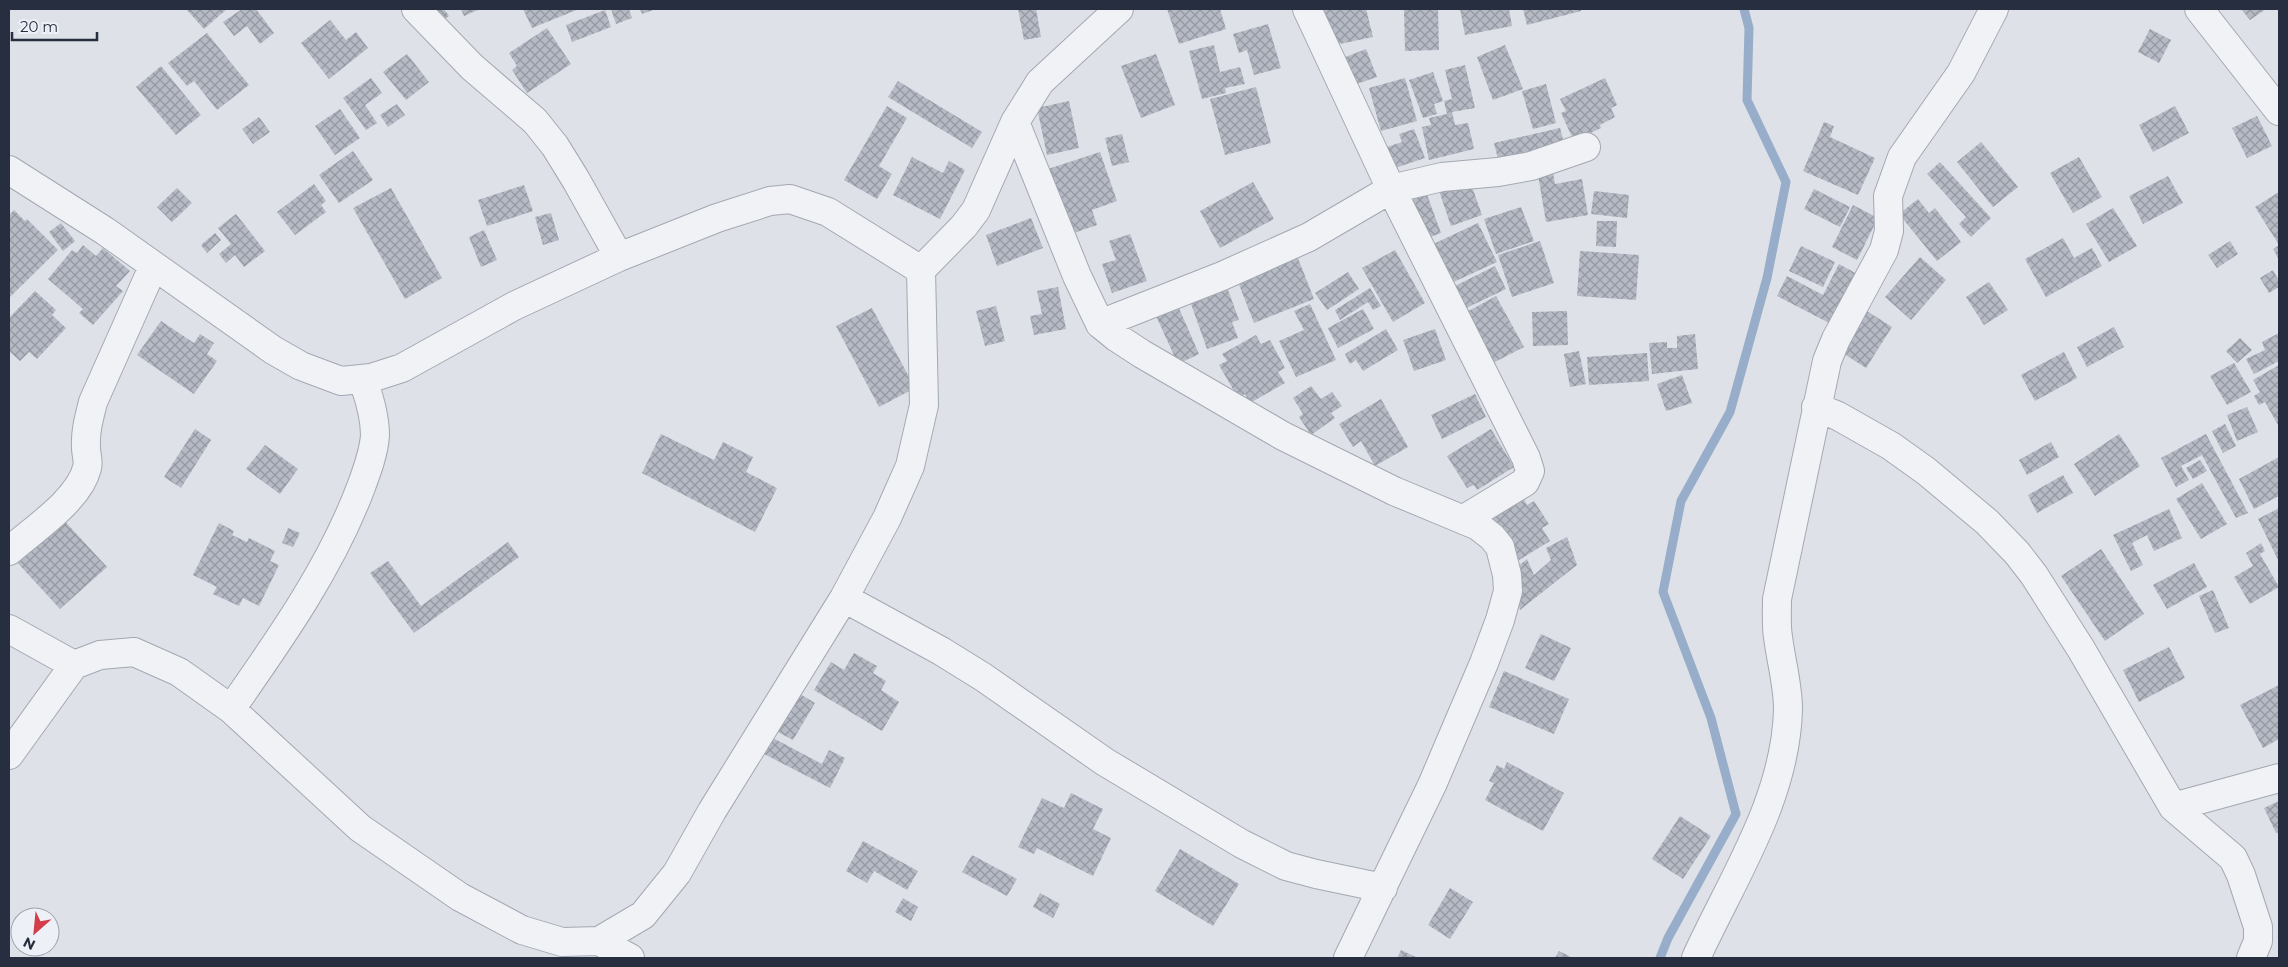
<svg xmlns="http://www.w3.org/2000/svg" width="2288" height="967" font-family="Montserrat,sans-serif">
	<defs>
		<pattern id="building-cross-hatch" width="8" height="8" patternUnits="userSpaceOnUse" patternTransform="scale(1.25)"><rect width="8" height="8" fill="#b5bac5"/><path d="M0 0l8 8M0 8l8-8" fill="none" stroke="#9398a1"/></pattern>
	</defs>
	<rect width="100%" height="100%" fill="#dee1e8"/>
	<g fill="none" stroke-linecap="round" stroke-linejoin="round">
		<path stroke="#97adca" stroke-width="9" d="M 1660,958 L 1668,938 L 1736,814 L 1711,718 L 1663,592 L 1681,501 L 1730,412 L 1767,278 L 1786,182 L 1747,100 L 1749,28 L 1744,9"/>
	</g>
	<path fill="url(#building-cross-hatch)" d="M 186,9 L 227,9 L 204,29 Z
		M 242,9 L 256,9 L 274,33 L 260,44 L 247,26 L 234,36 L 223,22 Z
		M 423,9 L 444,9 L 449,16 L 435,26 Z
		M 461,9 L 480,9 L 464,16 Z
		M 523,9 L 579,9 L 532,28 Z
		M 611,9 L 629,9 L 632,18 L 616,24 Z
		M 640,9 L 656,9 L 642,14 Z
		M 1018,9 L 1036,9 L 1041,37 L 1024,40 Z
		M 1167,9 L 1220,9 L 1226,29 L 1179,44 Z
		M 1322,9 L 1366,9 L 1373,37 L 1330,46 Z
		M 1404,9 L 1438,9 L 1439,50 L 1405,51 Z
		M 1460,9 L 1509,9 L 1512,26 L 1465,35 Z
		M 1523,9 L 1581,9 L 1581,11 L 1527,25 Z
		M 2241,9 L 2266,9 L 2250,20 Z
		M 605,10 L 611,27 L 572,42 L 566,25 Z
		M 330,20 L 346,40 L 356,32 L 368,48 L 329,79 L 301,43 Z
		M 1268,24 L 1281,68 L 1254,75 L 1247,50 L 1239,53 L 1233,34 Z
		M 547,28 L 571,64 L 527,93 L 512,70 L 517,66 L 509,53 Z
		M 2150,29 L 2171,40 L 2159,63 L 2138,52 Z
		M 207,33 L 249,85 L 217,110 L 194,81 L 187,86 L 168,63 Z
		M 1214,45 L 1220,72 L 1240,67 L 1245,84 L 1225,88 L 1226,93 L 1202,99 L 1189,51 Z
		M 1505,45 L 1523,89 L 1493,100 L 1477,57 Z
		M 1366,49 L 1377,77 L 1348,87 L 1338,60 Z
		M 407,54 L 429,82 L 406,100 L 383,72 Z
		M 1156,54 L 1175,105 L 1141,118 L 1121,66 Z
		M 1465,65 L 1475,108 L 1452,112 L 1455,125 L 1468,123 L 1474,149 L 1429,160 L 1422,127 L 1431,125 L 1429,118 L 1447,114 L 1444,101 L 1452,99 L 1445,70 Z
		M 161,66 L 201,115 L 176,135 L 136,87 Z
		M 1433,72 L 1443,101 L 1434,104 L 1437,114 L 1423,118 L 1409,80 Z
		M 371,78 L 382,93 L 365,105 L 377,123 L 366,130 L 343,98 Z
		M 1405,78 L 1417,121 L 1381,131 L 1369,88 Z
		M 1605,78 L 1617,105 L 1611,108 L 1615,117 L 1600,125 L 1601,128 L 1574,141 L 1561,113 L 1566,111 L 1560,99 Z
		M 898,81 L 982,132 L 972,148 L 888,97 Z
		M 1546,84 L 1556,123 L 1533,129 L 1522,91 Z
		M 1256,87 L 1271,143 L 1225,155 L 1210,99 Z
		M 1069,101 L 1079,148 L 1047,155 L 1037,108 Z
		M 397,104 L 405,115 L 388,127 L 380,115 Z
		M 887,106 L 907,118 L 879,166 L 892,174 L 877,199 L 844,180 Z
		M 2175,106 L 2189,133 L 2153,152 L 2139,125 Z
		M 340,109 L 360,138 L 335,155 L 315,126 Z
		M 2257,116 L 2272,146 L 2247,158 L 2232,128 Z
		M 259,117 L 270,132 L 253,144 L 242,129 Z
		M 1824,122 L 1834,126 L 1830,137 L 1875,158 L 1858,195 L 1803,171 Z
		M 1560,128 L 1565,147 L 1499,163 L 1494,143 Z
		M 1414,129 L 1425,158 L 1389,170 L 1381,149 L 1402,142 L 1399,134 Z
		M 1122,134 L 1129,162 L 1112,166 L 1105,138 Z
		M 1981,142 L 2018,187 L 1993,207 L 1957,162 Z
		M 353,151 L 373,180 L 339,203 L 319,175 Z
		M 1100,152 L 1117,201 L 1092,210 L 1097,225 L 1071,234 L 1048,169 Z
		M 912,157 L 943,173 L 949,161 L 965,170 L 940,219 L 893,195 Z
		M 2079,157 L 2102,197 L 2073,213 L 2050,173 Z
		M 1940,162 L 1991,218 L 1971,237 L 1959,224 L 1966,217 L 1927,174 Z
		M 1552,167 L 1555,184 L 1582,179 L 1588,215 L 1546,222 L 1537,169 Z
		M 2168,176 L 2183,203 L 2143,224 L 2129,196 Z
		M 1470,181 L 1482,215 L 1451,226 L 1439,191 Z
		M 1253,182 L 1274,219 L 1220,248 L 1200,211 Z
		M 314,184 L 326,201 L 321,205 L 326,212 L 295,235 L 277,212 Z
		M 524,185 L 533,211 L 487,226 L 478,200 Z
		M 177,188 L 192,203 L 172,222 L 157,207 Z
		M 391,188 L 442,278 L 405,299 L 353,208 Z
		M 1425,189 L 1441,233 L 1419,241 L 1403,196 Z
		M 1814,189 L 1850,207 L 1840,227 L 1804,209 Z
		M 1594,191 L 1629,195 L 1627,218 L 1591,214 Z
		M 2279,192 L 2279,260 L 2273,249 L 2279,245 L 2255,207 Z
		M 1918,199 L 1929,213 L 1935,208 L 1961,242 L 1937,261 L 1899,214 Z
		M 1853,205 L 1878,218 L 1857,260 L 1832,247 Z
		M 1521,207 L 1534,241 L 1496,254 L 1484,219 Z
		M 2113,208 L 2137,246 L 2109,262 L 2086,224 Z
		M 14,210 L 25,221 L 27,219 L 58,250 L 9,298 L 9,215 Z
		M 551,213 L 559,240 L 543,245 L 535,217 Z
		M 236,214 L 265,251 L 244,267 L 235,255 L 226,263 L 219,254 L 231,244 L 218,228 Z
		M 1031,218 L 1043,248 L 997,266 L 986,235 Z
		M 1597,221 L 1617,221 L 1616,247 L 1596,246 Z
		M 61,223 L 75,241 L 63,251 L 49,232 Z
		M 1478,223 L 1497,262 L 1445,286 L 1427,247 Z
		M 484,230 L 497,260 L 481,267 L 469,237 Z
		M 215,233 L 221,240 L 207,253 L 201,245 Z
		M 1130,234 L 1147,281 L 1112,293 L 1102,264 L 1116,260 L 1109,241 Z
		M 2063,238 L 2074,258 L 2092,248 L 2102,266 L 2046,297 L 2025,259 Z
		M 1540,241 L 1554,283 L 1512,297 L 1498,255 Z
		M 2230,241 L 2238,254 L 2217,268 L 2208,255 Z
		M 83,245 L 96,256 L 103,248 L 130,271 L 116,286 L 123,291 L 93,325 L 79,313 L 83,309 L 48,279 L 72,250 L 77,253 Z
		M 1801,246 L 1835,262 L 1823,287 L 1789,271 Z
		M 1395,250 L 1425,303 L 1393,322 L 1362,268 Z
		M 1580,251 L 1639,255 L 1636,300 L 1577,296 Z
		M 1296,253 L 1314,299 L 1254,323 L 1238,282 Z
		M 1920,257 L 1946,280 L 1911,320 L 1885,297 Z
		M 1839,264 L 1859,275 L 1833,325 L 1777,296 L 1787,276 L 1823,295 Z
		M 1495,266 L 1506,289 L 1460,311 L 1449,289 Z
		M 2273,270 L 2279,281 L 2279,287 L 2269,293 L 2260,278 Z
		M 1348,272 L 1359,289 L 1327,310 L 1315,293 Z
		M 1989,282 L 2008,310 L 1984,325 L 1966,297 Z
		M 1058,287 L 1066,329 L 1034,335 L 1030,316 L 1042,314 L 1037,291 Z
		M 1227,287 L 1239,320 L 1232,322 L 1238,338 L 1207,349 L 1190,301 Z
		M 1370,288 L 1381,306 L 1373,310 L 1368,302 L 1340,320 L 1335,310 Z
		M 35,291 L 56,310 L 52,315 L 66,328 L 37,359 L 29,352 L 20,361 L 9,351 L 9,318 Z
		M 1496,296 L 1524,347 L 1491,364 L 1463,314 Z
		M 1310,304 L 1336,360 L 1296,377 L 1279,341 L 1304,330 L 1294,311 Z
		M 996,306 L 1005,341 L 985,346 L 976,311 Z
		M 1178,306 L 1199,354 L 1178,364 L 1156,316 Z
		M 872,308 L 915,388 L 879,407 L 836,326 Z
		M 1363,309 L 1374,329 L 1338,348 L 1328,328 Z
		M 1567,311 L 1568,345 L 1533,346 L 1532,312 Z
		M 1867,311 L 1892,327 L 1866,368 L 1841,352 Z
		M 161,321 L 194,343 L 200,334 L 214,343 L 207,354 L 217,361 L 194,394 L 137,355 Z
		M 2114,327 L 2124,347 L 2087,367 L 2077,347 Z
		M 1386,329 L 1398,350 L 1363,371 L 1356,360 L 1350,364 L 1345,354 Z
		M 1435,329 L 1446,360 L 1414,371 L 1403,340 Z
		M 2279,333 L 2279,361 L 2254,374 L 2246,359 L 2265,350 L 2262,342 Z
		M 1695,334 L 1698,369 L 1652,374 L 1649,343 L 1667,342 L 1667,348 L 1677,348 L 1677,336 Z
		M 1256,335 L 1261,344 L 1270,340 L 1285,368 L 1278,372 L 1285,383 L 1250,403 L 1245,394 L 1238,398 L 1219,365 L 1227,361 L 1222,354 Z
		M 2240,338 L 2252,350 L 2237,363 L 2226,351 Z
		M 1579,351 L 1586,384 L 1570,387 L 1564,354 Z
		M 2064,352 L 2077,378 L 2035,401 L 2021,375 Z
		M 1647,353 L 1649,381 L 1589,385 L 1587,357 Z
		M 2234,363 L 2251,392 L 2227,405 L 2210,376 Z
		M 2279,365 L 2279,427 L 2265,402 L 2259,405 L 2254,396 L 2260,392 L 2253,380 Z
		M 1682,375 L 1692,403 L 1666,411 L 1657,384 Z
		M 1311,386 L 1321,399 L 1332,392 L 1342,406 L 1331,413 L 1335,418 L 1311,435 L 1299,417 L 1303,414 L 1293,398 Z
		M 1475,394 L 1486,417 L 1442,439 L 1431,415 Z
		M 1381,399 L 1408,447 L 1375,466 L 1361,441 L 1353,447 L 1339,424 Z
		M 2247,407 L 2258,432 L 2237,441 L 2227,415 Z
		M 2225,424 L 2236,446 L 2223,453 L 2212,431 Z
		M 195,429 L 211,440 L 181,488 L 164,477 Z
		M 1491,429 L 1514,467 L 1477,490 L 1474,485 L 1467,488 L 1447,456 Z
		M 661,434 L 714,460 L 723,442 L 753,457 L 746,472 L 777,488 L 755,532 L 642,473 Z
		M 2119,434 L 2140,466 L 2095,496 L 2074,464 Z
		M 2206,434 L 2248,513 L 2236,518 L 2202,455 L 2181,466 L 2189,480 L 2176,487 L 2161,458 Z
		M 2051,442 L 2059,457 L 2027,475 L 2019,460 Z
		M 265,445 L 298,469 L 280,494 L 246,469 Z
		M 2279,457 L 2279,496 L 2254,509 L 2239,479 Z
		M 2200,460 L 2207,471 L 2193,479 L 2186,468 Z
		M 2063,475 L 2073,493 L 2037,513 L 2028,495 Z
		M 2202,483 L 2227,524 L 2201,539 L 2176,499 Z
		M 1523,498 L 1527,505 L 1534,501 L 1549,524 L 1542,528 L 1550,541 L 1519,560 L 1492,519 Z
		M 2279,508 L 2279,562 L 2258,519 Z
		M 2169,509 L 2182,538 L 2154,551 L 2147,535 L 2132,543 L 2143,565 L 2131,571 L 2113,535 Z
		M 60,516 L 107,567 L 60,609 L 14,559 Z
		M 219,523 L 234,531 L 232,535 L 247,542 L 249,538 L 275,551 L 270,561 L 279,565 L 259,606 L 243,598 L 239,606 L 213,594 L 217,587 L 193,575 Z
		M 288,528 L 300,533 L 293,547 L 282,543 Z
		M 1567,537 L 1577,565 L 1520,610 L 1510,573 L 1527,559 L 1534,575 L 1551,560 L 1546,548 Z
		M 508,542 L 519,557 L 414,633 L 370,573 L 388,561 L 421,606 Z
		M 2261,543 L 2265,551 L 2260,554 L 2279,587 L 2250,604 L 2234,577 L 2253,566 L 2246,553 Z
		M 2101,549 L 2144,614 L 2105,641 L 2061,576 Z
		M 2194,563 L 2207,587 L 2167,609 L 2153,585 Z
		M 2213,590 L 2229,628 L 2215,633 L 2199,596 Z
		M 1541,634 L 1571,648 L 1554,681 L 1525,668 Z
		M 2169,647 L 2185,678 L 2139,702 L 2123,670 Z
		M 854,653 L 877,666 L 873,673 L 886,681 L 881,690 L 899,702 L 882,731 L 814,690 L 831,662 L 844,670 Z
		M 1504,671 L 1569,699 L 1554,734 L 1489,707 Z
		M 2279,685 L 2279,739 L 2263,748 L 2240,705 Z
		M 800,694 L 815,703 L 793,740 L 778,732 Z
		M 773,738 L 822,764 L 829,750 L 845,758 L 830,788 L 764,754 Z
		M 1507,762 L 1564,793 L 1543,831 L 1485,800 L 1494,783 L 1489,781 L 1497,765 L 1504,769 Z
		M 1071,793 L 1103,809 L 1093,829 L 1111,838 L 1093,876 L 1037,848 L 1034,854 L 1018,847 L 1042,798 L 1064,808 Z
		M 2279,801 L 2279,832 L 2276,833 L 2264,808 Z
		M 1680,816 L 1711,836 L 1683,879 L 1652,859 Z
		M 863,841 L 918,871 L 907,890 L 874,871 L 867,883 L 846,871 Z
		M 1180,849 L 1239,884 L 1213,926 L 1155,891 Z
		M 972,855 L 1017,879 L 1007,896 L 962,872 Z
		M 1450,888 L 1473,902 L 1450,939 L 1428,925 Z
		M 1040,893 L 1060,904 L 1053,918 L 1033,907 Z
		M 903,898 L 918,907 L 911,921 L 895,912 Z
		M 1401,950 L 1418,958 L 1397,958 Z
		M 1559,951 L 1573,958 L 1555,958 Z"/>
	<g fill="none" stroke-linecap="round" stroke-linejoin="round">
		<g stroke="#a3a8b2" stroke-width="30">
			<path id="minor" d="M 416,9 L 472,67 L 535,121 L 555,146 L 576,180 L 619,257
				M 1307,9 L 1391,189 L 1526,458 L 1530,471 L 1525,482 L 1464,519
				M 2199,9 L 2279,111
				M 1015,122 L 1077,276 L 1100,324 L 1116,337 L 1142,354 L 1283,436 L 1394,491 L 1478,526 L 1492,537 L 1500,547 L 1507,575 L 1508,591 L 1500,620 L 1484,663 L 1432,785 L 1348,958
				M 9,170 L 105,231 L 273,350 L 301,366 L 341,381 L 371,378 L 402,368 L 514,306 L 619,257 L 717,218 L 770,201 L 790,199 L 828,212 L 921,270
				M 1100,324 L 1222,276 L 1309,237 L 1391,189 L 1442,177 L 1498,172 L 1531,166 L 1586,147
				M 1816,407 L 1838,416 L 1891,446 L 1926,471 L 1987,522 L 2017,553 L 2034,575 L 2081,649 L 2173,807 L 2233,858 L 2241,875 L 2258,927 L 2258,941 L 2251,958
				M 9,551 C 34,529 79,500 87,468 C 89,461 86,455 86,448 C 85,432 89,418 93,402 L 153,267
				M 844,598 L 941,651 L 983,677 L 1105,762 L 1242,844 L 1286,866 L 1316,874 L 1383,888
				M 9,629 L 74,665
				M 231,709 C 280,639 331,567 361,487 C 367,471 374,452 375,435 C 375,417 370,400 364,383 L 371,378
				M 9,755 L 74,665 L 100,655 L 134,652 L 179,672 L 231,709 L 360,828 L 460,897 L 522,930 L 562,942 L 599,941 L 643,915 L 677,873 L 712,811 L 844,598 L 887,518 L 910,466 L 924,405 L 921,270 L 964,226 L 976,210 L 1015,122 L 1040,82 L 1119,9
				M 2173,807 L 2279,778
				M 599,941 L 630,958
				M 1696,958 C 1732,879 1786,799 1788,709 C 1788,685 1781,661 1778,637 C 1776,625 1777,611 1777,599 L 1827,361 L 1836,339 L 1884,250 L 1889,231 L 1888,196 L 1902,157 L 1961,73 L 1994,9"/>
		</g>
		<use href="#minor" stroke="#f1f2f6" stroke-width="28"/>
	</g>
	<rect width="2288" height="967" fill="none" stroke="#262e40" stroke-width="20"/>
	<g transform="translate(35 932) rotate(207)"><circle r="24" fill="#edf0f6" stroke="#9da2ad"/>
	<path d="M0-4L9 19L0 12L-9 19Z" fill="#d43c4a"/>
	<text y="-8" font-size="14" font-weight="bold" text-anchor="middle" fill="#262e40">N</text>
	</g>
	<path d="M12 32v8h85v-8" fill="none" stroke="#262e40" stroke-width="2.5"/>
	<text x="20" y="32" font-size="15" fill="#262e40" stroke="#edf0f6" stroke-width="4" paint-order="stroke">20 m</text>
</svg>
